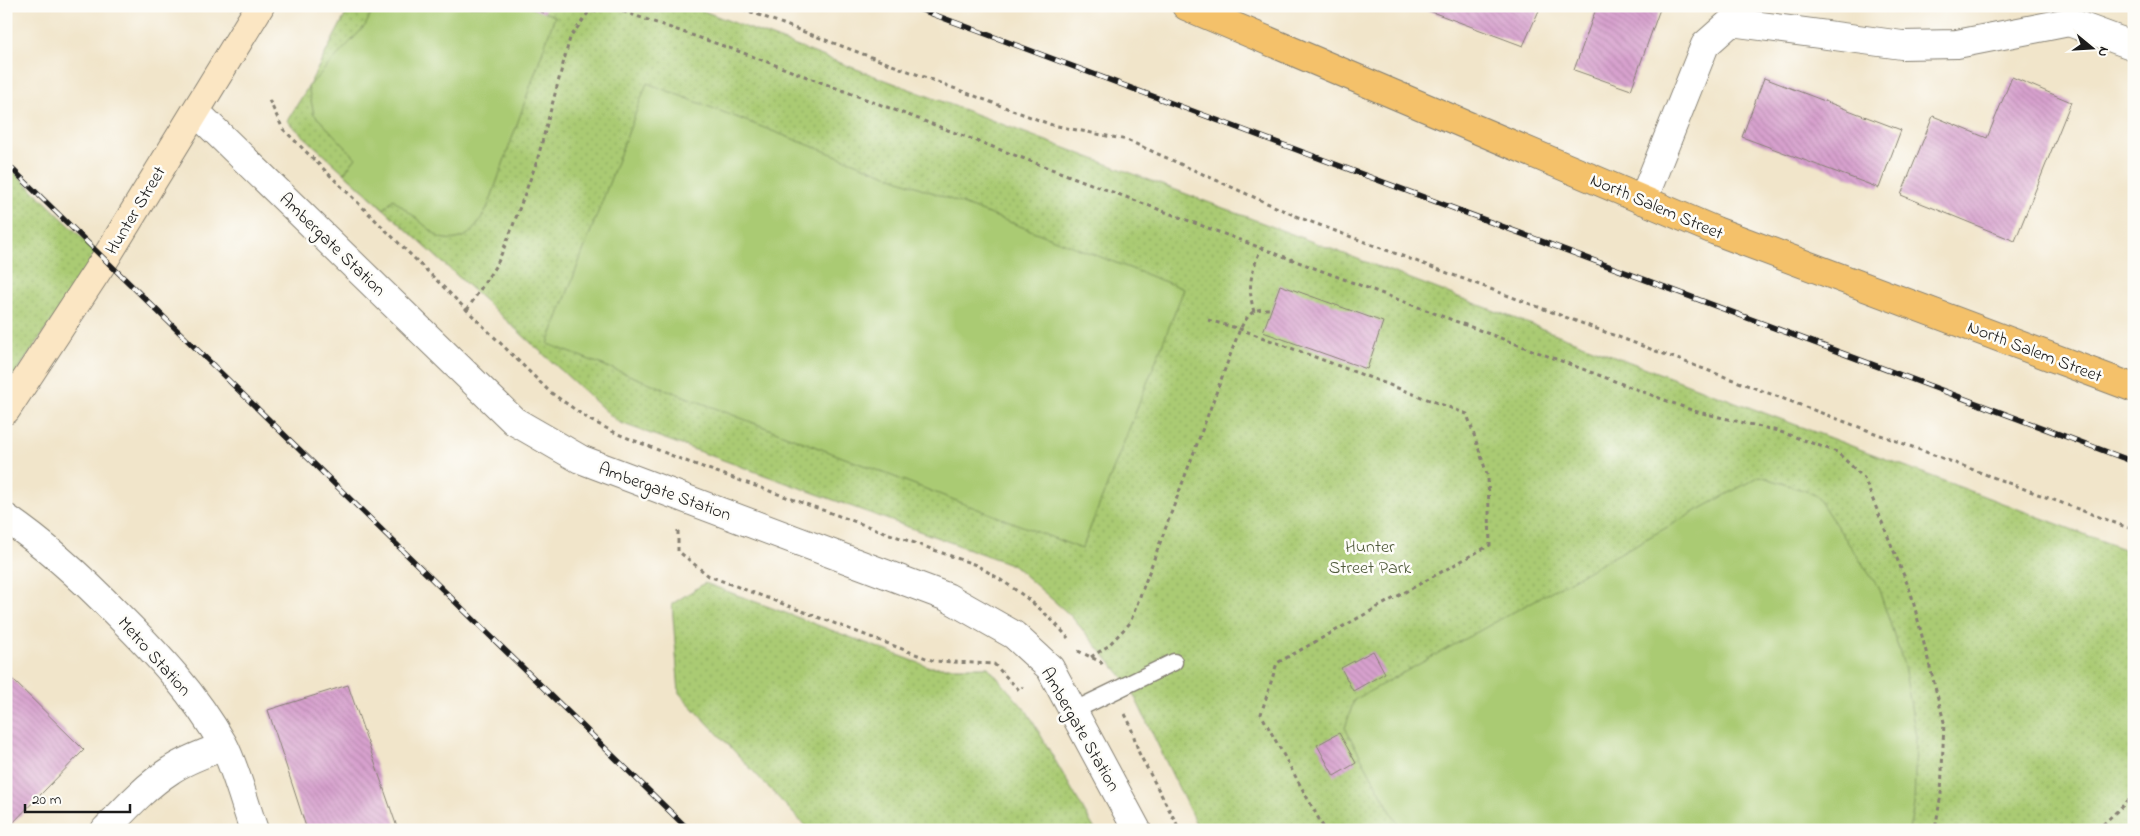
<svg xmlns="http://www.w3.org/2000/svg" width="2140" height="836" font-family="'Indie Flower',sans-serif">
	<defs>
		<pattern id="grass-dots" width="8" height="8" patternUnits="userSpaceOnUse" patternTransform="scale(1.25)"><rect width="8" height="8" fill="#aacb73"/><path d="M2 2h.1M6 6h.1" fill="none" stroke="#92ae63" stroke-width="1.8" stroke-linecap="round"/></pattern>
		<pattern id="building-back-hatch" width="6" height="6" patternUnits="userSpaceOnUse" patternTransform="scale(1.25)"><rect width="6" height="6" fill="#d7a1ce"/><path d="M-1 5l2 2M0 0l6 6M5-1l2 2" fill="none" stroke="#b88ab0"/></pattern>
	</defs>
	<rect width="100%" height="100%" fill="#fdfcf7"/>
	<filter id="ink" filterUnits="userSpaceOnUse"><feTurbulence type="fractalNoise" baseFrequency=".02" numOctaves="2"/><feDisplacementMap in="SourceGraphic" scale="10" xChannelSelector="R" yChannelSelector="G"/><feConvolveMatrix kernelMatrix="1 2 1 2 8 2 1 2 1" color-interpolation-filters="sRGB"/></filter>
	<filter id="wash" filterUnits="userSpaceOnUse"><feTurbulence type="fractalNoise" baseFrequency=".0096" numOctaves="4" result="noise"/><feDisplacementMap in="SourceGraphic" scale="20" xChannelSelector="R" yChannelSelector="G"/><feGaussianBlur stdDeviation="1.12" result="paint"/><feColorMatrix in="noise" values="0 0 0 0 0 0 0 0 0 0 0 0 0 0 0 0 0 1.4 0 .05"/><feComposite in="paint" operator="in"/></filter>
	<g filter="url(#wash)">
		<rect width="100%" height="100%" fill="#f1e5ca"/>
		<path fill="url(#grass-dots)" stroke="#637448" d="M 350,6 L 690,6 L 2134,553 L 2134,830 L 1199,830 L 1128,683 L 1071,616 L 1013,565 L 618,422 L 287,121 L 308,87 Z
			M 6,164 L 98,253 L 6,388 Z
			M 705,583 L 930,667 L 988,667 L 1028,713 L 1095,830 L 809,830 L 679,693 L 672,604 Z"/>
		<path fill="#aacb73" stroke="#637448" d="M 375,6 L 526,6 L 555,16 L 489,204 C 478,226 468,245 440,238 L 393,199 L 384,209 L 344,173 L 356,158 L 314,114 L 308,87 L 365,26 Z
			M 647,83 L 1184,289 L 1082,549 L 548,344 Z
			M 1760,476 L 1815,494 L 1878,587 L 1904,665 L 1916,737 L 1914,805 L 1909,830 L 1401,830 L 1345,728 L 1354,700 Z"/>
		<g id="blocks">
			<path fill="url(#building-back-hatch)" d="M 527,6 L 546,6 L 544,13 Z
				M 1416,6 L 1541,6 L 1523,46 Z
				M 1597,6 L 1661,6 L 1631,90 L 1574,70 Z
				M 2012,77 L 2071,102 L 2015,241 L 1901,195 L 1933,116 L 1987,138 Z
				M 1764,78 L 1901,130 L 1879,188 L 1742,137 Z
				M 1280,285 L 1383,322 L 1367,369 L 1263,332 Z
				M 1373,651 L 1385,673 L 1353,691 L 1341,668 Z
				M 6,673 L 84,750 L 6,830 Z
				M 348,685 L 398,830 L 307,830 L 268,710 Z
				M 1339,733 L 1356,763 L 1334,776 L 1317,745 Z"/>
		</g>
	</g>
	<g filter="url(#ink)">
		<use href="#blocks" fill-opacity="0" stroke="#868073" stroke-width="1"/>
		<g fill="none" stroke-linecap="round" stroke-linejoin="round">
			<g stroke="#868073" stroke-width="19">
				<path id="lane" d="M 1073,711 L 1174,662"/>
			</g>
			<g stroke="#868073" stroke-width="30">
				<path id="street" d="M 196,112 L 514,421 L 580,459 L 947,597 L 1014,635 L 1050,668 L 1137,830
					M 1643,200 L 1705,45 L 1731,22 L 1902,45 L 1957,44 L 2069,22 L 2134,46
					M 6,518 C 47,546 84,580 118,615 C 159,656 194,693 223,744 C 235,766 245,805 254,830
					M 105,830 C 126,808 146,786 171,770 C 187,759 206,753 224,746"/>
			</g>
			<g stroke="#868073" stroke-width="30">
				<path id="secondary" d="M 6,410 L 105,259 L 260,6"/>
			</g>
			<g stroke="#868073" stroke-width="30">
				<path id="primary" d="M 1186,6 L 1716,231 L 2134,388"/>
			</g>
			<path stroke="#868073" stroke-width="3" stroke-dasharray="4 4" stroke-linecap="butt" d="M 735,6 L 1052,125 L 1127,140 L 1298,217 L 2134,530
				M 269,100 L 283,129 L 550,392 L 590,420 L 618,434 L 683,460 L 976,565 C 1011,585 1043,607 1068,638
				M 467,310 L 498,262 L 511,231 L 537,161 L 570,38 L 588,13 L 610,7 L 738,51 L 1694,411 L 1778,431 L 1837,452 L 1864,478 L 1911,593 L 1944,722 L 1941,794 L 1935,830
				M 1254,312 C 1247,286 1251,273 1261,248
				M 1208,320 L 1240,329 L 1467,414 L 1488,477 L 1490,545 L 1277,663 L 1261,714 L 1325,830
				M 678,531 L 678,551 L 709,576 L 934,661 L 994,664 L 1019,690 L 1023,687
				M 1078,651 L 1101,662 L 1103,667
				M 1091,657 L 1108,646 L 1130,623 L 1240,329 C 1249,314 1252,308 1271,309
				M 1125,714 L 1130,724 L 1139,753 L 1180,830
				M 2097,830 L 2134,795"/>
			<use href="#lane" stroke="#fff" stroke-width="16"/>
			<use href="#street" stroke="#fff" stroke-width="28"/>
			<use href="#secondary" stroke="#fbe6c3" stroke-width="28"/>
			<use href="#primary" stroke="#f4c16a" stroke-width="28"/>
			<g stroke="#1c1c1c" stroke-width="5.5">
				<path id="rail" d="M 911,6 L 2134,462
					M 6,163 L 689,830"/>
			</g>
			<use href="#rail" stroke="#fdfcf7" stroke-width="4" stroke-dasharray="11" stroke-linecap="butt"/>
		</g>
	</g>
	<g text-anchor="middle" stroke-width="5" stroke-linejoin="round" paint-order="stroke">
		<g font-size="18" fill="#1c1c1c" stroke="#fdfcf7">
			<text transform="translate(1657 206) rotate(23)" y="6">North Salem Street</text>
			<text transform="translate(135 210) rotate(-59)" y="6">Hunter Street</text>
			<text transform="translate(333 244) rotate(44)" y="6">Ambergate Station</text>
			<text transform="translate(2035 351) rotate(21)" y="6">North Salem Street</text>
			<text transform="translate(665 491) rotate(20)" y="6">Ambergate Station</text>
			<text transform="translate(155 656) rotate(48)" y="6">Metro Station</text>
			<text transform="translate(1081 729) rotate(60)" y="6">Ambergate Station</text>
		</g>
		<g font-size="18" fill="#4e593a" stroke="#fdfcf7">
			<text x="1370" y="552">Hunter<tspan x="1370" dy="21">Street Park</tspan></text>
		</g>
	</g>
	<rect width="2140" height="836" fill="none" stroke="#fdfcf7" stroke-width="25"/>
	<g transform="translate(2092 48) rotate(108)" stroke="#fdfcf7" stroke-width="4" paint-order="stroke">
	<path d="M0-4L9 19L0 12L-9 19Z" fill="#1c1c1c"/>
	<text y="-8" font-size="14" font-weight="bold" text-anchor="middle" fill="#1c1c1c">N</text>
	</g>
	<path d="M25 804v8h105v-8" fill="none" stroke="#1c1c1c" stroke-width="2.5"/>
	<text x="32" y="804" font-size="15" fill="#1c1c1c" stroke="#fdfcf7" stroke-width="4" paint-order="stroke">20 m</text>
</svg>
